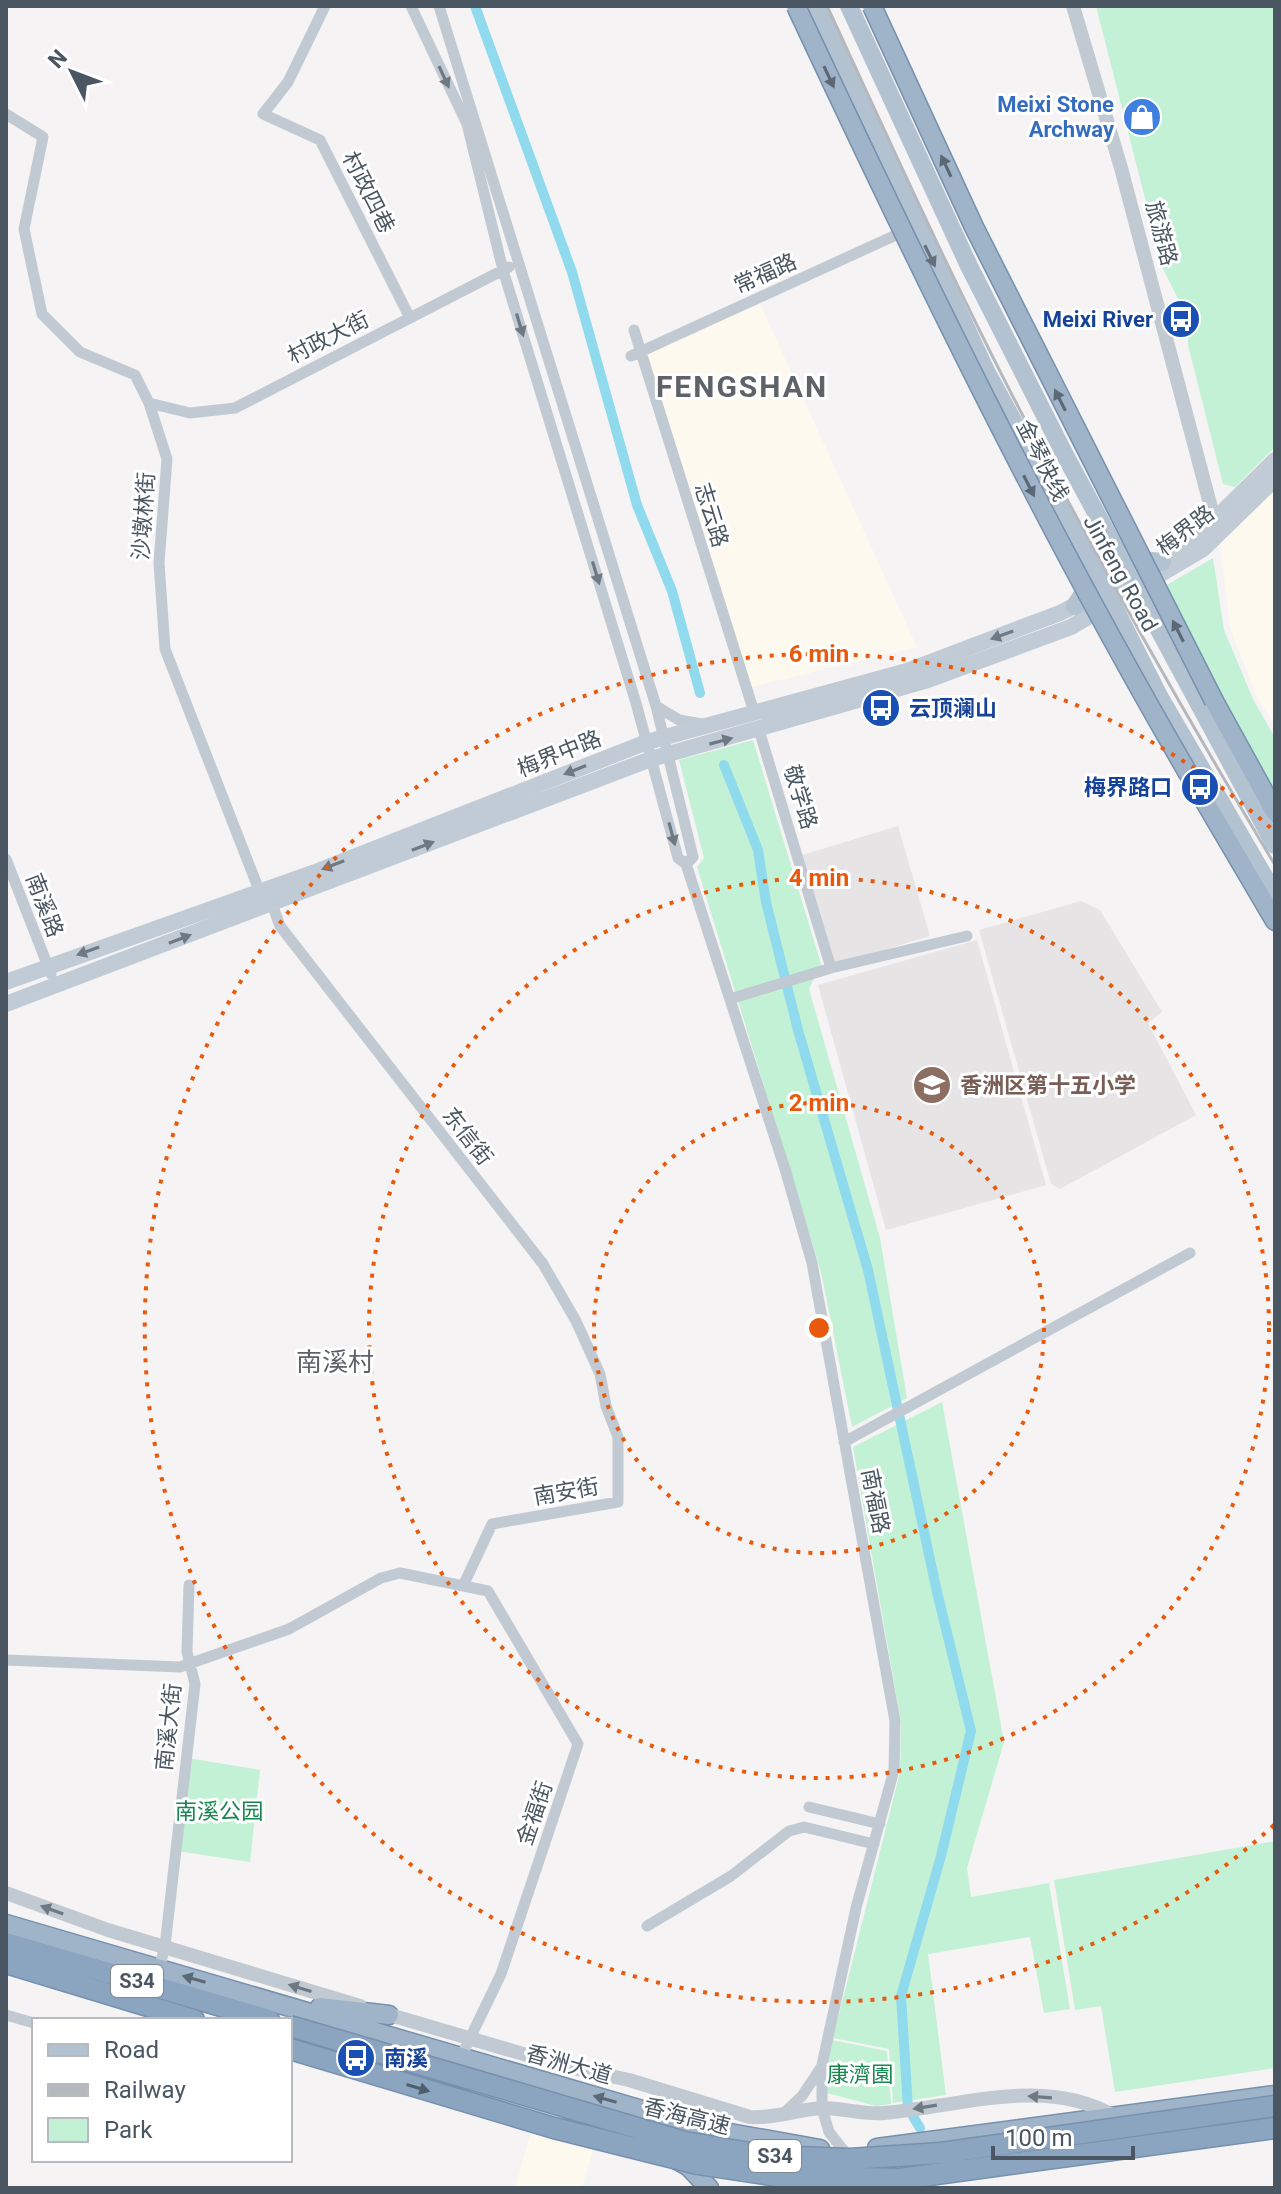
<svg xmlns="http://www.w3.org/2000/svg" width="1281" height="2194" font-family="Roboto,'Noto Sans SC',sans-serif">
	<rect width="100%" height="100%" fill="#f5f3f3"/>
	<path fill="#fdf9ef" d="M 760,304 L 917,647 L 752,687 L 646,354 Z
		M 1275,479 L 1275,725 L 1256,695 L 1230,628 L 1219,536 Z
		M 532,2128 L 594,2146 L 582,2188 L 515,2188 Z"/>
	<path fill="#e6e4e5" d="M 898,826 L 930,936 L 834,965 L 802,855 Z
		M 1081,901 L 1100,910 L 1162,1012 L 1148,1023 L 1196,1115 L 1060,1189 L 1051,1184 L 979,930 Z
		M 977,940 L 1046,1185 L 886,1230 L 818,985 Z"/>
	<path fill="#c3f1d5" d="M 1096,6 L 1275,6 L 1275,447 L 1235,487 L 1223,484 L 1188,345 L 1188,318 L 1163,269 Z
		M 1213,558 L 1224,630 L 1253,699 L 1275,738 L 1275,794 L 1160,589 Z
		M 753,740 L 821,964 L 809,989 L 880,1238 L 907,1398 L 852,1427 L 821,1272 L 697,867 L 704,858 L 679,760 Z
		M 942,1402 L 1004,1742 L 967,1868 L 971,1897 L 1049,1883 L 1070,2009 L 1044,2013 L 1030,1937 L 928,1954 L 946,2095 L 893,2103 L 889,2049 L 833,2038 L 900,1772 L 901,1723 L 853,1447 Z
		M 188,1758 L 260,1770 L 250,1862 L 177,1851 Z
		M 1275,1841 L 1275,2068 L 1115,2092 L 1101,2006 L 1075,2010 L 1054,1880 Z
		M 832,2040 L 887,2051 L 891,2104 L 876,2106 L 827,2093 L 827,2065 Z"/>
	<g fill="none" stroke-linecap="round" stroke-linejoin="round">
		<path stroke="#90daee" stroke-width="10" d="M 475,6 L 572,272 L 637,505 L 672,591 L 700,693
			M 724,765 L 758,850 L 766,902 L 798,1030 L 868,1270 L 937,1592 L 971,1731 L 941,1856 L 901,1996 L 908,2108 L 920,2128"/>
		<g stroke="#7690ad" stroke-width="21">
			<path id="trunk" d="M 1214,701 L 1275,812
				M 1188,773 L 1275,921
				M 6,1924 L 707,2129 L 820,2149
				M 320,2007 L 389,2015
				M 877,2148 L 1275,2095
				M 677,2160 L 689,2167 L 709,2188"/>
		</g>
		<g stroke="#7690ad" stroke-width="23">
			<path id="motorway" d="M 6,1943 L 269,2020
				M 6,1963 L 194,2020"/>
		</g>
		<path stroke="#c1cad2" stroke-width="11" d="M 325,6 L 288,82 L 263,114 L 320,140 L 410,318
			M 411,6 L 467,124 L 503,270 L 636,703 L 678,858 L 686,864 L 693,857 L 656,706
			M 439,6 L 656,706 L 679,720 L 702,724
			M 6,114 L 43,137 L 24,229 L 42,314 L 80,352 L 135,375 L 149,403 L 167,459 L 159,563 L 165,649 L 259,890
			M 634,330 L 754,712
			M 631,356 L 907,230
			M 149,403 L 190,413 L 235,408 L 509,267
			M 759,730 L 831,968
			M 6,859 L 51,974
			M 686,864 L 785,1169 L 812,1263 L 895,1721 L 894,1770 L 856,1908 L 822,2065 L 822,2108 L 829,2132 L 844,2151
			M 272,904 L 280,926 L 543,1264 L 576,1321 L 600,1374 L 606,1406 L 618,1437 L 618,1502 L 492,1524 L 463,1586
			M 730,999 L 831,968 L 967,936
			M 844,1442 L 1190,1253
			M 6,1660 L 180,1667 L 289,1629 L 381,1578 L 400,1573 L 488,1591 L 578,1744 L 501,1974 L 461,2057
			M 809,1807 L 880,1824
			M 647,1926 L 731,1876 L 789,1831 L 804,1827 L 874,1844
			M 159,1969 L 165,1946 L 195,1684 L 187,1652 L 189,1585
			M 6,2015 L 34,2023
			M 783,2114 L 802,2096 L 822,2066"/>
		<path stroke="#c1cad2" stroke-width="14" d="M 1073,6 L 1121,168 L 1214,519
			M 6,1893 L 108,1930 L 360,2006
			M 380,2012 L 564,2066 L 629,2080 L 750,2117 C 775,2119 798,2109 823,2108 C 843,2108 864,2115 884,2113 C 959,2107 1044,2075 1114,2116"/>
		<path stroke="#c1cbd6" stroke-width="16" d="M 6,982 L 318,871 L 647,742 L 907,671 L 1060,613 L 1162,562 L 1208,526 L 1275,460
			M 6,1004 L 651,759 L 928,680 L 1071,627 L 1203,549 L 1275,479"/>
		<path stroke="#b3c2d1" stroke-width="18" d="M 817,6 L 986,371 L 1113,605 L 1159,696 L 1275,895
			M 849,6 L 969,266 L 1066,457 L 1275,845
			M 1130,559 L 1162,562
			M 1075,606 L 1091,581"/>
		<use href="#trunk" stroke="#9fb4c9" stroke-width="18"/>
		<use href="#motorway" stroke="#8ba5c1" stroke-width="20"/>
		<path stroke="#b5b8bd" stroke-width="3" d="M 827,6 C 891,144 953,282 1023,416 C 1102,568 1187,718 1275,865"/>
		<g stroke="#7690ad" stroke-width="21" stroke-linecap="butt">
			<path id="trunk-bridge" d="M 796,6 C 918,267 1043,524 1188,773
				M 872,6 L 974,227 L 1214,701"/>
		</g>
		<g stroke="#7690ad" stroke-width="23" stroke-linecap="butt">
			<path id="motorway-bridge" d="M 290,2026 L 685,2142 L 767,2156 L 850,2159 L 941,2153 L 1275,2106
				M 290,2049 L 554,2128 L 698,2164 L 778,2176 L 900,2179 L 1275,2128"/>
		</g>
		<use href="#trunk-bridge" stroke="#9fb4c9" stroke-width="18"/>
		<use href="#motorway-bridge" stroke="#8ba5c1" stroke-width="20"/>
	</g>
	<defs><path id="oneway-solid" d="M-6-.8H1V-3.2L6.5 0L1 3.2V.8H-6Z" transform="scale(2)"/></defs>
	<g fill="#6e7983">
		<use href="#oneway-solid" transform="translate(444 77) rotate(65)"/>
		<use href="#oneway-solid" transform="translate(520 325) rotate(73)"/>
		<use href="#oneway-solid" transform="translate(596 573) rotate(73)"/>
		<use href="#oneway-solid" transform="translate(672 834) rotate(75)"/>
		<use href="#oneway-solid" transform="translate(52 1910) rotate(-160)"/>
		<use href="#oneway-solid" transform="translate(300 1988) rotate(-163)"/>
		<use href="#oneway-solid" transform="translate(1040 2097) rotate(-176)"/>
		<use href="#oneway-solid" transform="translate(925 2107) rotate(171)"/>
	</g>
	<g fill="#5b6976">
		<use href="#oneway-solid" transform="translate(829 77) rotate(65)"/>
		<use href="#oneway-solid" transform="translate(946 166) rotate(-115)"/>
		<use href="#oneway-solid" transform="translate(1060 400) rotate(-117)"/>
		<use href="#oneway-solid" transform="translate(1029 486) rotate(63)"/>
		<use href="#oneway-solid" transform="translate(1178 631) rotate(-117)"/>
		<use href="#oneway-solid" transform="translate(194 1979) rotate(-164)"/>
		<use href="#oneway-solid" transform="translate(605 2099) rotate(-164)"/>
	</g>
	<use fill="#64717d" href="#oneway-solid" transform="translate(930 256) rotate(64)"/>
	<g fill="#6e7984">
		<use href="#oneway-solid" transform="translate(1002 635) rotate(160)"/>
		<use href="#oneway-solid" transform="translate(721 741) rotate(-15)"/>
		<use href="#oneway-solid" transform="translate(575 770) rotate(158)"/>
		<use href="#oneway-solid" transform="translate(423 846) rotate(-21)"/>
		<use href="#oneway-solid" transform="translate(333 865) rotate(159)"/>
		<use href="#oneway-solid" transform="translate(180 939) rotate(-21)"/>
		<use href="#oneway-solid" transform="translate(88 951) rotate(160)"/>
	</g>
	<use fill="#505e6b" href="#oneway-solid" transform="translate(418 2088) rotate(17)"/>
	<g fill="none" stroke="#e8590c" stroke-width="4" stroke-dasharray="4 8">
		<circle cx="819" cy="1328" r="225"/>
		<circle cx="819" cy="1328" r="450"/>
		<path d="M1274 1825A674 674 0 1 1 1274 831"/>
	</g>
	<defs>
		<g id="shop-disc" transform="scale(2)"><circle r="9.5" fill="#3f7fe0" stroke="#fff"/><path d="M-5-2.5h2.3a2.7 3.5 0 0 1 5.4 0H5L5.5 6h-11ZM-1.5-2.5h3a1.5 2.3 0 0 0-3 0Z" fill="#fff"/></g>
		<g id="bus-disc" transform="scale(2)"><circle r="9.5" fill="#1a4fb4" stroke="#fff"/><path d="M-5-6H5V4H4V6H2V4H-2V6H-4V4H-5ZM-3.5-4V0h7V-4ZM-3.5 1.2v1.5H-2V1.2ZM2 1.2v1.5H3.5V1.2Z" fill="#fff"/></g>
		<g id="school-disc" transform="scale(2)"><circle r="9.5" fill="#8d6e63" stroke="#fff"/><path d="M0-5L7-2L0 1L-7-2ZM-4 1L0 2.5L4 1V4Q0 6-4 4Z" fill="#fff"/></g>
	</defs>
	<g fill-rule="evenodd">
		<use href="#shop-disc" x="1142" y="117"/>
		<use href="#bus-disc" x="1181" y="319"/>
		<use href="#bus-disc" x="881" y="708"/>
		<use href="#bus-disc" x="1200" y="787"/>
		<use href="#school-disc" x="932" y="1085"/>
		<use href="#bus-disc" x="356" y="2058"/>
	</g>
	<g text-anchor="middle" stroke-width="6" stroke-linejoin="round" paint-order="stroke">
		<g fill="#fff" stroke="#808990" stroke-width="2">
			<rect x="111" y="1965" width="52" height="32" rx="6"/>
			<rect x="749" y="2140" width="52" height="32" rx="6"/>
		</g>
		<g font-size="20" font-weight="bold" fill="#4a5661">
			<text x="137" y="1988">S34</text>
			<text x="775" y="2163">S34</text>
		</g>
		<g font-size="22" font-weight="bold" fill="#366cbe" stroke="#fff" text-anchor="end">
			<text x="1114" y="112">Meixi Stone<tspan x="1114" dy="25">Archway</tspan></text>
		</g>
		<g font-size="22" fill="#4a5661" stroke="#fff">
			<text transform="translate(369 192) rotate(63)" y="8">村政四巷</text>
			<text transform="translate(1162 233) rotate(75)" y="8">旅游路</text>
			<text transform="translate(765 273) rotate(-24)" y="8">常福路</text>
			<text transform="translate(328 337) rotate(-27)" y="8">村政大街</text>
			<text transform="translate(1043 460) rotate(63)" y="8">金琴快线</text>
			<text transform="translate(712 515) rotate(73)" y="8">志云路</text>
			<text transform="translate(143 516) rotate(-86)" y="8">沙墩林街</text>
			<text transform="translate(1185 530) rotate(-38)" y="8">梅界路</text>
			<text transform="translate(1121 573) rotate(61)" y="8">Jinfeng Road</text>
			<text transform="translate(559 753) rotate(-22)" y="8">梅界中路</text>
			<text transform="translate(801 797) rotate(73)" y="8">敬学路</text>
			<text transform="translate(45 905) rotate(69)" y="8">南溪路</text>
			<text transform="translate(468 1136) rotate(52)" y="8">东信街</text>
			<text transform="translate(566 1491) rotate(-10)" y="8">南安街</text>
			<text transform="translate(876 1501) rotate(79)" y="8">南福路</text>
			<text transform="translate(168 1727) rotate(-84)" y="8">南溪大街</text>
			<text transform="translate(534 1813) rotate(-71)" y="8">金福街</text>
			<text transform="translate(569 2064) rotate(16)" y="8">香洲大道</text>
			<text transform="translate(687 2116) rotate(14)" y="8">香海高速</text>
		</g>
		<g font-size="22" font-weight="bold" fill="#164399" stroke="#fff" text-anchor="end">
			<text x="1153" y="327">Meixi River</text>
			<text x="909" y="716" text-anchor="start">云顶澜山</text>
			<text x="1172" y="795">梅界路口</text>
			<text x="384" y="2066" text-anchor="start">南溪</text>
		</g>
		<g font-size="22" font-weight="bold" fill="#785e54" stroke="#fff" text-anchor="start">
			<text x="960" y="1093">香洲区第十五小学</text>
		</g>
		<g font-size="22" fill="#17864f" stroke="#fff">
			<text x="219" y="1819">南溪公园</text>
			<text x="860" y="2082">康濟園</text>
		</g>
		<g font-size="26" fill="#5f6368" stroke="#fff">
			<text x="335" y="1371">南溪村</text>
		</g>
		<g font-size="30" font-weight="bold" letter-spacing="2" fill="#5f6368" stroke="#fff">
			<text x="742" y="397">FENGSHAN</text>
		</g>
	</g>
	<circle cx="819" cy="1328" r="12" fill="#e8590c" stroke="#fff" stroke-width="4"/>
	<g font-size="24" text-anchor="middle" font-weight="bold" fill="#e8590c" stroke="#fff" stroke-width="6" stroke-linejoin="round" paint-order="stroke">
		<text x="819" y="662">6 min</text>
		<text x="819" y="886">4 min</text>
		<text x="819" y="1111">2 min</text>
	</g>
	<rect width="1281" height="2194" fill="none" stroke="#4a5661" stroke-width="16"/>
	<rect x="32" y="2018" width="260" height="144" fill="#ffffff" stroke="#b7bbc0" stroke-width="2"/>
	<rect x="48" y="2044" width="40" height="12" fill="#b3c2d1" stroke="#b7bbc0" stroke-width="2"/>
	<text x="104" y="2058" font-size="24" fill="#4a5661">Road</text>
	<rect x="48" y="2084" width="40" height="12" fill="#b5b8bd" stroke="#b7bbc0" stroke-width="2"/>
	<text x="104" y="2098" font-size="24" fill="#4a5661">Railway</text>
	<rect x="48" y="2118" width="40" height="24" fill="#c3f1d5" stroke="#b7bbc0" stroke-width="2"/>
	<text x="104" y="2138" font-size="24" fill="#4a5661">Park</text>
	<g transform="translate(72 72) rotate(312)" stroke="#ffffff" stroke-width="6" paint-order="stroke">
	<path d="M0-6L14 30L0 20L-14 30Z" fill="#4a5661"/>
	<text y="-12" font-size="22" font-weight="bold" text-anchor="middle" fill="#4a5661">N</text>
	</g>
	<path d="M993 2146v12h140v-12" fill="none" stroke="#4a5661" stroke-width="4"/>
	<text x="1005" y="2146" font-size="24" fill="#4a5661" stroke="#ffffff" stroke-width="6" paint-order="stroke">100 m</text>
</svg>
